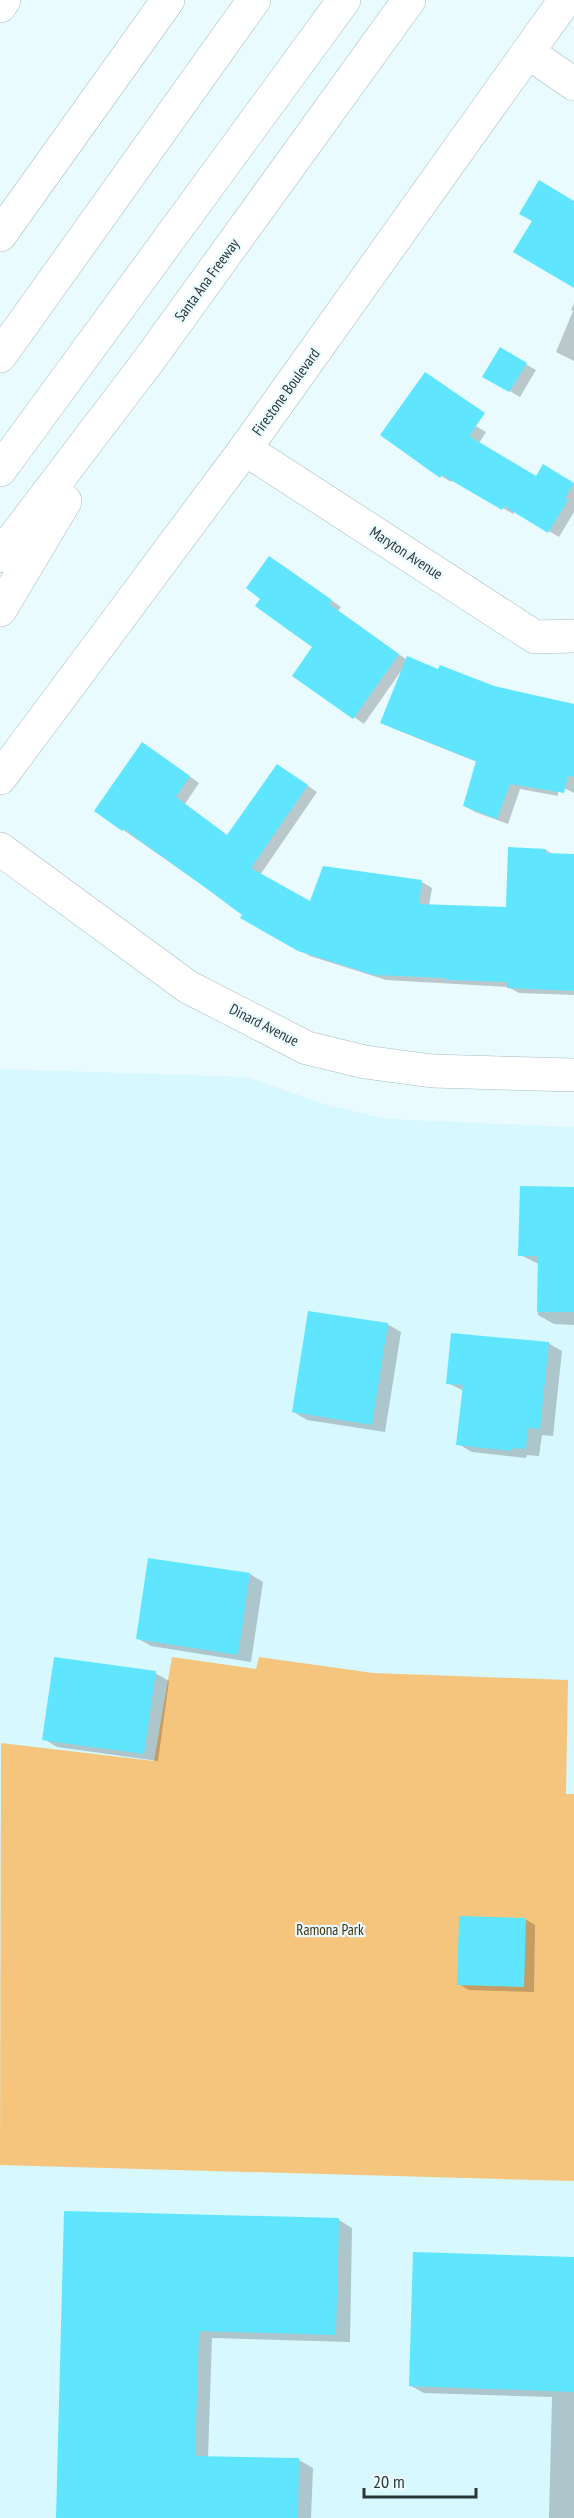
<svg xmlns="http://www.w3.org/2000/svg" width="574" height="2518" font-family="'PT Sans Narrow',sans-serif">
	<rect width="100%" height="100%" fill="#e9fbff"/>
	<path fill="#d7f8fe" d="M 0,1069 L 247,1077 L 327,1105 L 387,1119 L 574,1127 L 574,2518 L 0,2518 Z"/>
	<path fill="#f5c47d" d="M 172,1657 L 256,1669 L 259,1657 L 373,1673 L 568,1680 L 566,1794 L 574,1794 L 574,2181 L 0,2165 L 1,1743 L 154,1761 Z"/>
	<path fill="#0003" d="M 574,303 L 574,361 L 556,352 L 573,311 L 571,310 Z
		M 500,349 L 536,370 L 520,397 L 484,376 Z
		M 415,390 L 486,432 L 479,443 L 537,478 L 544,466 L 574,484 L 574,512 L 559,537 L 515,511 L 513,514 L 453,479 L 451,482 L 441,476 Z
		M 279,563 L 341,607 L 338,611 L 407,660 L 493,687 L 574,706 L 574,793 L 558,785 L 558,796 L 520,789 L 508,824 L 475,812 L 465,806 L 477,762 L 392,728 L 401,671 L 364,724 L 294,675 L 314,646 Z
		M 153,750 L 199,783 L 185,804 L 228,836 L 288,772 L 317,792 L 260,875 L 311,903 L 422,882 L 432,888 L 429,906 L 507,909 L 546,850 L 554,855 L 574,856 L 574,995 L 519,993 L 508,987 L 386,980 L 310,956 L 242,918 L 244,914 L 96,811 Z
		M 574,1189 L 574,1325 L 554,1324 L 538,1315 L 539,1264 L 520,1255 Z
		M 387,1324 L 401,1332 L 385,1432 L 307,1420 L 294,1412 Z
		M 548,1343 L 562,1351 L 553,1436 L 542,1435 L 539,1456 L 527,1455 L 526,1458 L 472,1452 L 458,1444 L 464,1391 L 448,1383 Z
		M 250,1574 L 263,1582 L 251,1662 L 151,1646 L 137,1638 Z
		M 155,1673 L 169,1681 L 158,1761 L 57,1747 L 44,1739 Z
		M 525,1919 L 535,1925 L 534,1992 L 469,1990 L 459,1984 Z
		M 65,2212 L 339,2220 L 352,2228 L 350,2342 L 212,2338 L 208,2458 L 299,2460 L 313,2468 L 311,2518 L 57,2518 Z
		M 574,2258 L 574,2518 L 549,2518 L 552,2397 L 424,2393 L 411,2386 Z"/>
	<path fill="#5fe6fe" d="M 539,180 L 574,201 L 574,288 L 513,252 L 532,221 L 519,214 Z
		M 500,347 L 527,363 L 509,392 L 482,377 Z
		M 425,372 L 485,413 L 469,436 L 536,476 L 543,464 L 574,483 L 565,498 L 568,500 L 548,533 L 504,506 L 502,510 L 442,475 L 440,478 L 380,435 Z
		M 269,556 L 332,600 L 329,604 L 399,654 L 353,719 L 292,676 L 312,647 L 255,606 L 260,599 L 246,588 Z
		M 407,656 L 438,669 L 440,665 L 494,686 L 574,704 L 574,777 L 568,776 L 564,793 L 510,784 L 497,819 L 463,806 L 476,761 L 380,723 Z
		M 142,742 L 190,776 L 176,797 L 227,835 L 277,764 L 308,785 L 251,868 L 310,901 L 323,866 L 422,880 L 419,904 L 506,907 L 508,847 L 546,849 L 546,853 L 574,854 L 574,991 L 507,988 L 507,982 L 446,980 L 446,978 L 374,975 L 298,951 L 240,918 L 242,915 L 210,891 L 124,829 L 122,831 L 94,811 Z
		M 520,1186 L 574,1187 L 574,1312 L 537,1312 L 538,1256 L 518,1256 Z
		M 308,1311 L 388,1323 L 372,1425 L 292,1412 Z
		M 451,1333 L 549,1342 L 540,1429 L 528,1428 L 526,1449 L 513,1448 L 512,1451 L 456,1445 L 463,1385 L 446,1384 Z
		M 148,1558 L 250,1573 L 238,1655 L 136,1639 Z
		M 54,1657 L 156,1671 L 144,1754 L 42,1740 Z
		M 459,1916 L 526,1918 L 524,1987 L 457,1985 Z
		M 64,2211 L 339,2218 L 336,2335 L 199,2331 L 195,2456 L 299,2458 L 298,2518 L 56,2518 Z
		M 413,2252 L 574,2257 L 574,2392 L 409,2386 Z"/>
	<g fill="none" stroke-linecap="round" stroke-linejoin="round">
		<g stroke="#a5bbc0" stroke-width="34">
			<path id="street" d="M 529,53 L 574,84
				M 245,449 L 535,637 L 574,636
				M 0,778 L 245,449 L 565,0
				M 0,849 L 188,987 L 307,1048 L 365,1062 L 432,1071 L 574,1075"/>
		</g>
		<g stroke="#a5bbc0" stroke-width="34">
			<path id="secondary" d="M 0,6 L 4,0"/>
		</g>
		<g stroke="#a5bbc0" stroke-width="34">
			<path id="highway" d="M 0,235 L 168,0
				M 0,356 L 254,0
				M 0,470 L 344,0
				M 0,556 L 149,360 L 409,0
				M 0,610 L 65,501"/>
		</g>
		<use href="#street" stroke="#fff" stroke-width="33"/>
		<use href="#secondary" stroke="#fff" stroke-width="33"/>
		<use href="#highway" stroke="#fff" stroke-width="33"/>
	</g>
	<g text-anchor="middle" stroke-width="4.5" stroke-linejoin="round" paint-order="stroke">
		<g font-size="15" fill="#2d3637" stroke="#e9fbff">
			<text transform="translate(207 280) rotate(-54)" y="5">Santa Ana Freeway</text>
			<text transform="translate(286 392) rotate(-54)" y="5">Firestone Boulevard</text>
			<text transform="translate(406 553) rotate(33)" y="5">Maryton Avenue</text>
			<text transform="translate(264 1025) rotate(27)" y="5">Dinard Avenue</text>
		</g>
		<g font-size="15" fill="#48310d" stroke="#e9fbff">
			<text x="330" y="1935">Ramona Park</text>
		</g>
	</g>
	<path d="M364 2488v9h112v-9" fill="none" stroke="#2d3637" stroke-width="3"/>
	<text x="373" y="2488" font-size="18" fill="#2d3637" stroke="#e9fbff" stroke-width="4.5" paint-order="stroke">20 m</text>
</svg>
